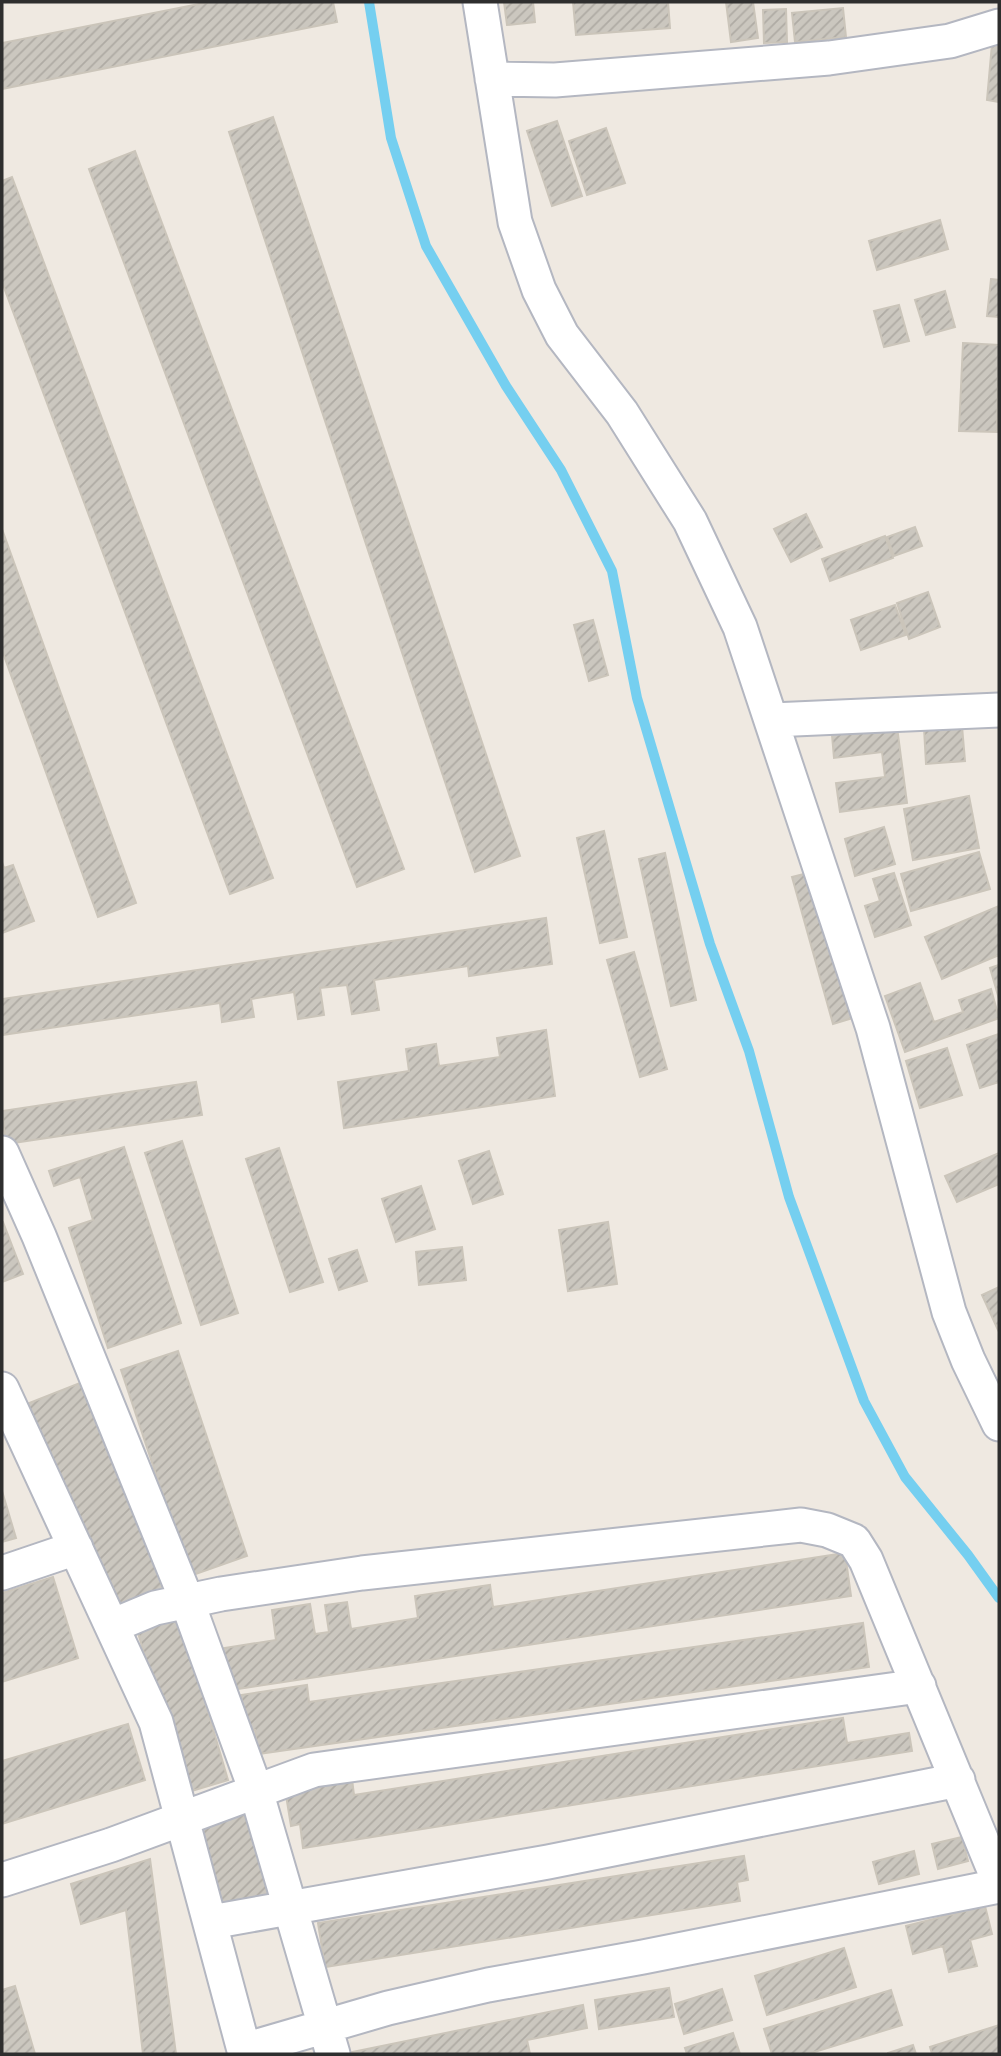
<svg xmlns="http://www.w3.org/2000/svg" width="1001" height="2056" font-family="Karla,sans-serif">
	<defs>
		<pattern id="building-hatch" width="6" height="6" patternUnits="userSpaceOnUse" patternTransform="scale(1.75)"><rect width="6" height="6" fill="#cbc7bf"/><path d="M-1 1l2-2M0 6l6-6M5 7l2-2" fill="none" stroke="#afaba4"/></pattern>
	</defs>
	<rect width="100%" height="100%" fill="#efe9e1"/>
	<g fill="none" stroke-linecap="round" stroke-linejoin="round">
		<path stroke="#75cff0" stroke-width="10" d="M 369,2 L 391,138 L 426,246 L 506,386 L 561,470 L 612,571 L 637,698 L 710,944 L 749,1051 L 789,1197 L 864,1401 L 905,1477 L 968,1555 L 999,1598"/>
	</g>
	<path fill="url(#building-hatch)" stroke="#cbc5ba" stroke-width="2" d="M 209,2 L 333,2 L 337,22 L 2,89 L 2,43 Z
		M 504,2 L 533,2 L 535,22 L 507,25 Z
		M 573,2 L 668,2 L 670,28 L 576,35 Z
		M 726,2 L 753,2 L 758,38 L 731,42 Z
		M 843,8 L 846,37 L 795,42 L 792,13 Z
		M 786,9 L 787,42 L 764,43 L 763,10 Z
		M 992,44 L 999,45 L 999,102 L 987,100 Z
		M 273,117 L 520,856 L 475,872 L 229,132 Z
		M 557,121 L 582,196 L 552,206 L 527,131 Z
		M 606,128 L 625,183 L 587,195 L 569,141 Z
		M 135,151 L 404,869 L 357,887 L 89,169 Z
		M 12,177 L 273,878 L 230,894 L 2,282 L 2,181 Z
		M 940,220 L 948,249 L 877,270 L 869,241 Z
		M 991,279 L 999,280 L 999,317 L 987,316 Z
		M 945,291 L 955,327 L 926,335 L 915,300 Z
		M 899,305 L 909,341 L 884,347 L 874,311 Z
		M 963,343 L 999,345 L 997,432 L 959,431 Z
		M 806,514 L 822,547 L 791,562 L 774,529 Z
		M 915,527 L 922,546 L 894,556 L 887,537 Z
		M 2,529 L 136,903 L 98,917 L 2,650 Z
		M 885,536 L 893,558 L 830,581 L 822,559 Z
		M 928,592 L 940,627 L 909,639 L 897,603 Z
		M 895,605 L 906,635 L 861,650 L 851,620 Z
		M 593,620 L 608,675 L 589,681 L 574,625 Z
		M 962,726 L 965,761 L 926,764 L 924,728 Z
		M 897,727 L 907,803 L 840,812 L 836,783 L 885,777 L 882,752 L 834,758 L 832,735 Z
		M 969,796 L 979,848 L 913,860 L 904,809 Z
		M 884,827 L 895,864 L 855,876 L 845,839 Z
		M 604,831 L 627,937 L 600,943 L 577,838 Z
		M 979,852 L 990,889 L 911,911 L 901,874 Z
		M 665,853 L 696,1000 L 671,1006 L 639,859 Z
		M 2,862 L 4,868 L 13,865 L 34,921 L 2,933 Z
		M 816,871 L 856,1017 L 833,1024 L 792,877 Z
		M 894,873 L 911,925 L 875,937 L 865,906 L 880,901 L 873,879 Z
		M 999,906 L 999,955 L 942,979 L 925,937 Z
		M 546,918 L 552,964 L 469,976 L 468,966 L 374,980 L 379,1010 L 352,1014 L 347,985 L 320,988 L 324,1015 L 298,1019 L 294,992 L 251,999 L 254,1017 L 222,1022 L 220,1003 L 2,1035 L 2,999 Z
		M 634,952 L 667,1069 L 640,1077 L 607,960 Z
		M 999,965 L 999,999 L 990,968 Z
		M 920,983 L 934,1022 L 963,1012 L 959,1000 L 991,989 L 999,1018 L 905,1052 L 885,996 Z
		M 546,1030 L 555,1096 L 344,1128 L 338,1082 L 409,1071 L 406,1049 L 436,1044 L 439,1066 L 500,1057 L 497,1038 Z
		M 999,1034 L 999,1082 L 980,1088 L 967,1045 Z
		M 947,1048 L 962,1095 L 920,1108 L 906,1061 Z
		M 196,1082 L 202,1115 L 6,1144 L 2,1111 Z
		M 182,1141 L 238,1313 L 201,1325 L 145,1153 Z
		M 124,1147 L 181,1323 L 108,1348 L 69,1228 L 93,1220 L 80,1177 L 54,1186 L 49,1171 Z
		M 279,1148 L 323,1282 L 290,1292 L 246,1159 Z
		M 489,1151 L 503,1194 L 473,1204 L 459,1161 Z
		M 999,1153 L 999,1184 L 957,1202 L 945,1176 Z
		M 421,1186 L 435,1229 L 396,1242 L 382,1199 Z
		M 3,1222 L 23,1274 L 2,1282 L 2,1222 Z
		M 608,1222 L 617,1284 L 568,1291 L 559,1230 Z
		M 462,1247 L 466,1280 L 419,1285 L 416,1252 Z
		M 357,1250 L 367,1281 L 339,1290 L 329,1259 Z
		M 999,1287 L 999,1329 L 998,1330 L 982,1295 Z
		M 178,1351 L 247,1556 L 190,1576 L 121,1370 Z
		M 90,1379 L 164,1588 L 112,1607 L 19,1407 Z
		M 2,1491 L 16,1538 L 2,1542 Z
		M 845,1553 L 851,1596 L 224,1691 L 218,1649 L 276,1640 L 272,1610 L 310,1604 L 315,1634 L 329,1632 L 325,1605 L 347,1602 L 351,1629 L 418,1618 L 415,1596 L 490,1585 L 493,1607 Z
		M 53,1577 L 78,1658 L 2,1682 L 2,1593 Z
		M 179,1613 L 228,1780 L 185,1793 L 136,1626 Z
		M 863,1623 L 869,1667 L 258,1754 L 255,1730 L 246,1732 L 241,1695 L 307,1685 L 309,1702 Z
		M 843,1718 L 847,1743 L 909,1733 L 912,1751 L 303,1848 L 300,1824 L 291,1826 L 285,1789 L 352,1779 L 354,1795 Z
		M 128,1724 L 145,1780 L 2,1824 L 2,1761 Z
		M 253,1808 L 277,1892 L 214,1911 L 189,1827 Z
		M 962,1837 L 968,1861 L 938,1869 L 932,1844 Z
		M 914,1851 L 919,1874 L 879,1884 L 873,1862 Z
		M 744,1856 L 748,1880 L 737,1882 L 740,1901 L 325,1967 L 318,1923 Z
		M 150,1859 L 176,2054 L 143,2054 L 126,1910 L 81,1924 L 71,1884 Z
		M 985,1906 L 992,1934 L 970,1940 L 977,1966 L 949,1972 L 943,1946 L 913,1954 L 906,1926 Z
		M 844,1948 L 856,1987 L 767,2015 L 755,1976 Z
		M 15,1986 L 35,2054 L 2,2054 L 2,1990 Z
		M 669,1988 L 674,2017 L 599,2029 L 595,2000 Z
		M 722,1989 L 732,2020 L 684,2034 L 675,2004 Z
		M 891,1990 L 902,2025 L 808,2054 L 772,2054 L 764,2029 Z
		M 583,2005 L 587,2028 L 527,2040 L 530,2054 L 352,2054 L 352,2052 Z
		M 999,2025 L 999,2054 L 932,2054 L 930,2047 Z
		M 733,2033 L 740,2054 L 687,2054 L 685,2048 Z
		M 913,2045 L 916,2054 L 888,2054 L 888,2053 Z"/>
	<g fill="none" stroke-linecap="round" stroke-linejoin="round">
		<g stroke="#b4b7c1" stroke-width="37">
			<path id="minor" d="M 480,2 L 515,222 L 539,290 L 562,335 L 622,413 L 690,521 L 740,627 L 873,1028 L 949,1312 L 968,1360 L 999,1424
				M 492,79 L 555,80 L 829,58 L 950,41 L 999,26
				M 772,720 L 999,710
				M 2,1153 L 39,1236 L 187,1601 L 256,1791 L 333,2054
				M 2,1389 L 156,1722 L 245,2054
				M 2,1573 L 76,1548
				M 112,1626 L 155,1608 L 221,1594 L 362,1573 L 801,1525 L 827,1530 L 854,1541 L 866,1560 L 999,1882
				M 2,1880 L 111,1845 L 314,1770 L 919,1686
				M 211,1922 L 548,1862 L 958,1780
				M 244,2050 L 388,2008 L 488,1985 L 643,1957 L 999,1886"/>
		</g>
		<use href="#minor" stroke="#fff" stroke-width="33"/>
	</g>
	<rect width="1001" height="2056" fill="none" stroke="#2e2e2e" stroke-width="7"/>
</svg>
